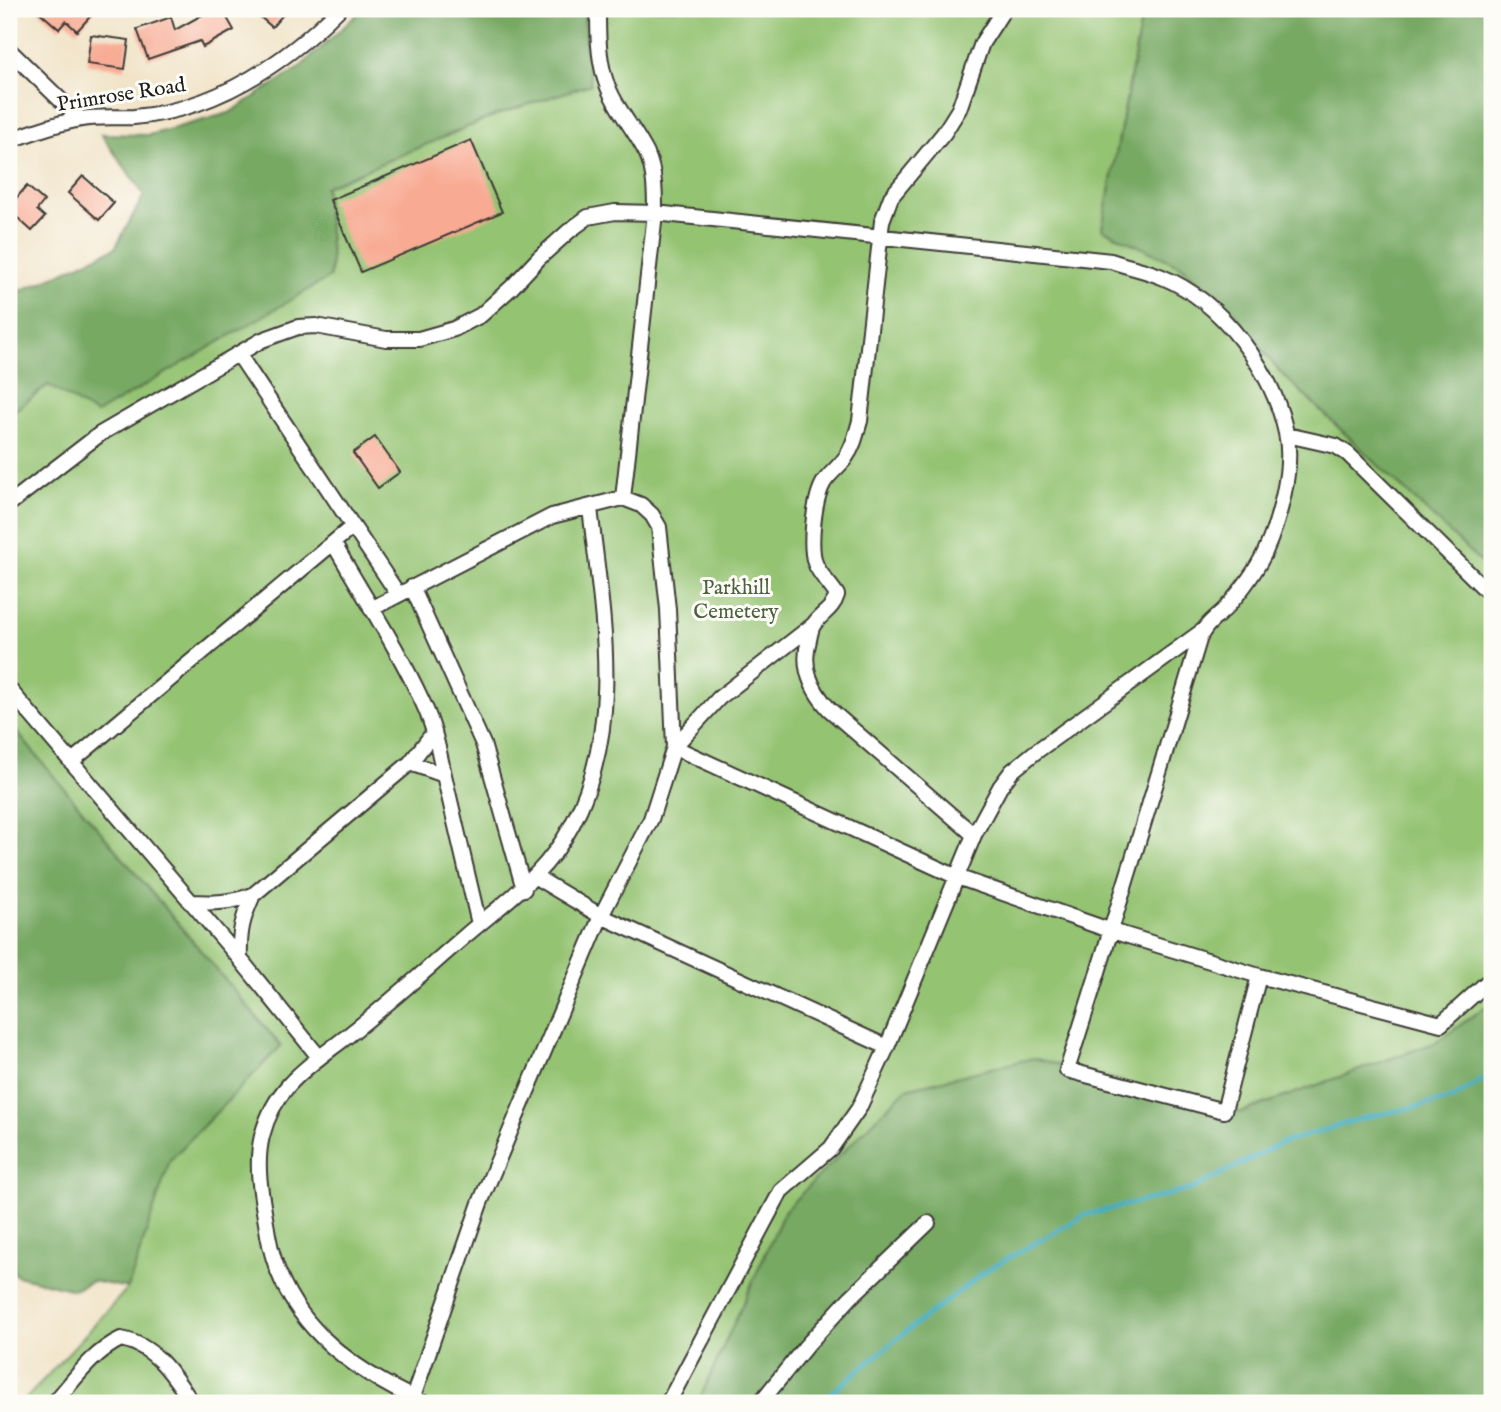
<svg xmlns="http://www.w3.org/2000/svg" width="1501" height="1412" font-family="'IM FELL English',serif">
	<rect width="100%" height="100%" fill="#fdfcf7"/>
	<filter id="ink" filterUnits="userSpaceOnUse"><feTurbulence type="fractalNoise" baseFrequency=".0143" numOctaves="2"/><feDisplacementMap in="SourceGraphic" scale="14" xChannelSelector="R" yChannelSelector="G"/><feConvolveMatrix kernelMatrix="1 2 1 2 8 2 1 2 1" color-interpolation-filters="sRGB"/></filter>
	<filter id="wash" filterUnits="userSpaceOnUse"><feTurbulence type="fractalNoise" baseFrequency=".00686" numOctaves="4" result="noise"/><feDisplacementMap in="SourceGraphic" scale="28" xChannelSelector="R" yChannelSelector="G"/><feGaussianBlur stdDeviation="1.57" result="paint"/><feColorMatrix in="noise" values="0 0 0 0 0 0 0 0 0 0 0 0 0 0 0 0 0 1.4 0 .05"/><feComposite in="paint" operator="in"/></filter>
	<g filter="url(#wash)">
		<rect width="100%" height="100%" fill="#f1e3c7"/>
		<path fill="#94c372" stroke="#587047" stroke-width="2" d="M 584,9 L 1133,9 L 1141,21 L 1102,229 L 1181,266 L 1231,309 L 1278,370 L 1492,573 L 1492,1002 L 1437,1042 L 1239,1113 L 1033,1058 L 785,1210 L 698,1403 L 22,1403 L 128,1288 L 170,1160 L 281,1046 L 9,723 L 9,415 L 48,385 L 330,277 L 331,256 L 325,187 L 496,115 L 590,84 L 586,55 Z"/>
		<path fill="#77a964" stroke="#4a6240" stroke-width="2" d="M 363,9 L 584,9 L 586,55 L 591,84 L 496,115 L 325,187 L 331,256 L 330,277 L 96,414 L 48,385 L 9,415 L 9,295 L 42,282 L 115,248 L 144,195 L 101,134 L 149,135 L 229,113 L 299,68 Z
			M 1133,9 L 1492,9 L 1492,573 L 1278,370 L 1231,309 L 1181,266 L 1102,229 L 1141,21 Z
			M 9,723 L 281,1046 L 170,1160 L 128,1288 L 92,1281 L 74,1290 L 17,1276 L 9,1267 Z
			M 1492,1002 L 1492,1403 L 698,1403 L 785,1210 L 906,1089 L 1033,1058 L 1240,1113 L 1437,1042 Z"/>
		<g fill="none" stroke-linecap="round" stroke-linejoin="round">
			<path stroke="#43aec2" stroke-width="4.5" d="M 819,1403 L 898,1338 L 987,1270 L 1085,1215 L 1192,1189 L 1279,1144 L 1363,1118 L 1452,1099 L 1492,1074"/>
		</g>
		<g id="blocks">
			<path fill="#f8aa93" d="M 36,9 L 97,9 L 77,31 L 66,21 L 59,29 Z
				M 213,9 L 222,9 L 234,30 L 203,47 L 200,41 L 148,59 L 137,29 L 171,17 L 175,30 Z
				M 251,9 L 288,9 L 272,27 Z
				M 91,35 L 129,40 L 125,69 L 87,64 Z
				M 471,140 L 502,212 L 361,272 L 330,200 Z
				M 83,176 L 114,203 L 99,220 L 68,193 Z
				M 27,186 L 44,201 L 37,210 L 45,217 L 32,231 L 9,210 L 9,206 Z
				M 375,437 L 400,472 L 378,488 L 353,453 Z"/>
		</g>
	</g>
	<g filter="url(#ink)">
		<use href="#blocks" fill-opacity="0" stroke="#3c3a36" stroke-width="2"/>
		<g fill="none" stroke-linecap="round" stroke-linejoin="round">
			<g stroke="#3c3a36" stroke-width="18">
				<path id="minor" d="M 9,50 L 80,119
					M 9,141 C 32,132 56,123 81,119 C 98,116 116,118 134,117 C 215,110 283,65 339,9
					M 239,355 L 398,594
					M 1287,435 L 1336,446 L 1348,454 L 1492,596
					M 9,504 L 100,434 L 262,340 L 298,327 L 316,326 L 386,339 L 419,339 L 454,329 L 481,315 L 512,287 L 539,258 L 569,231 L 588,217 L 615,212 L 655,213 L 1111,261 C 1128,267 1146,270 1162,277 C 1222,301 1273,371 1286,433 C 1294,467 1279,521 1265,552 C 1255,573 1241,591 1226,608 C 1216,618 1203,626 1199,640 C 1156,783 1113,927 1067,1070 L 1224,1111 L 1259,976
					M 334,544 C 364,597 398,648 423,703 C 434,726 439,751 444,775
					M 412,587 L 483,744 L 524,889
					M 371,609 L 552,516 L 623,498
					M 813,625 L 719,698 L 674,747 L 957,877 L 1112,931 L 1259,976 L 1441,1024 L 1492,978
					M 9,689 L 240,959 L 319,1057
					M 71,762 L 352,527
					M 410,763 L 434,732
					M 974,835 L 829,709 C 811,689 801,667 809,640 C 810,635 811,628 814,624 C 822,613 833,609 837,595 C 830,584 819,574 815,563 C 809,545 814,498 824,482 C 830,473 840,466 846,457 C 854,446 856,434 860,421 L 882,221 L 891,197 L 944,133 L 959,109 L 982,43 L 1004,9
					M 534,876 L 601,916 L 887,1047
					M 190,902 C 213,903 231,903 253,895 L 410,763 L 444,775 L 479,924
					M 240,959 C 239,933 242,919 253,895
					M 54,1403 C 74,1380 93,1352 121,1339 C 155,1345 174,1376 192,1403
					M 411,1403 L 480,1203 L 601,916 L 651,819 L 674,747 L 668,609 L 659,527 L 652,515 L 641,505 L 623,498 L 655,213 C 655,194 655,172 647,154 C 634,128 614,107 605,79 C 598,56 598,32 598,9
					M 424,1403 C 349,1369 283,1321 268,1235 C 263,1203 254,1168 262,1136 C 276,1081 315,1063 355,1030 C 393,1000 429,967 465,936 C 507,900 545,876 572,825 C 625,725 602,614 590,508
					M 668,1403 L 781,1191 L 831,1148 L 859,1108 L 887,1047 L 974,835 L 1000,787 L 1012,771 L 1034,753 L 1201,632
					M 760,1403 L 806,1346 L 850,1298 L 928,1223"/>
			</g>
			<use href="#minor" stroke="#fff" stroke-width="14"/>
		</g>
	</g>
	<g text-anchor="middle" stroke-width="6" stroke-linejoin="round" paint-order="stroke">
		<g font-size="21" fill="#1c1c1c" stroke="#fdfcf7">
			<text transform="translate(121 94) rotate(-9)" y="7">Primrose Road</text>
		</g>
		<g font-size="21" fill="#4c5f3e" stroke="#fdfcf7">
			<text x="736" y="594">Parkhill<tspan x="736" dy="24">Cemetery</tspan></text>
		</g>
	</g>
	<rect width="1501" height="1412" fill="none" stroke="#fdfcf7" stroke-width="35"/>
</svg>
